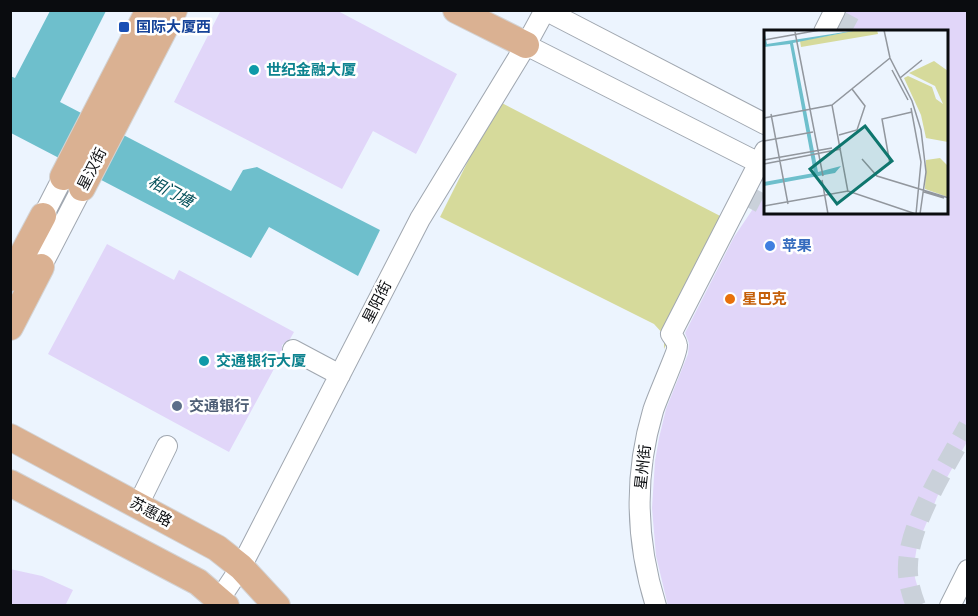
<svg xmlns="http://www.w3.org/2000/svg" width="978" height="616" font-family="'Varela Round','Noto Sans SC',sans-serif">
	<rect width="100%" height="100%" fill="#ecf4fe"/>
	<path fill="#d6da9b" d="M 498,101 L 726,219 L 664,349 L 664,335 L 654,324 L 440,217 Z"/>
	<path fill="#6ebfcc" d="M 50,11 L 106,11 L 60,102 L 231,191 L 243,170 L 257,167 L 380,230 L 358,276 L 269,227 L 251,258 L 11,133 L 10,76 L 15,78 Z"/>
	<path fill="#e1d6f9" d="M 221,10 L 336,10 L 457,74 L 416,154 L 373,131 L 342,189 L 174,102 Z
		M 847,10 L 968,10 L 968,440 L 940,490 L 917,546 L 914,565 L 915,578 L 923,606 L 668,606 L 656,556 L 652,508 L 655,461 L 659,438 L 666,409 L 688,354 L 689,343 L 685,333 L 734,237 L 765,191 L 765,213 L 946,213 L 946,32 L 838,32 Z
		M 107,244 L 174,280 L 179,270 L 294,332 L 290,339 L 282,345 L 282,354 L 229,452 L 48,354 Z
		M 10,569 L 42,576 L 73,590 L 65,606 L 10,606 Z"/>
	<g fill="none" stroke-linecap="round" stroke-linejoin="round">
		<path stroke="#cad1da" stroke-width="20" stroke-dasharray="20 10" stroke-linecap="butt" d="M 840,32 L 852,10
			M 747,207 L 765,173
			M 916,606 C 911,593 907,579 908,565 C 909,523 948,463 968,426"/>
		<g stroke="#a0a7b0" stroke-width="22">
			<path id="minor" d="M 545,10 L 765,124
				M 824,32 L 835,10
				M 526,45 L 759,163
				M 43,216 L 63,177
				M 41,267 L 82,188
				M 293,350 L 340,375
				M 138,505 L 167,446
				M 219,600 L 241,567 L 420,219 L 526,45 L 545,10
				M 656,606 C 636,542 634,475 653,411 C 656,400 678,352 677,346 C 677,342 673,337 671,334 L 765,151
				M 950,606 L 968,570"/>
		</g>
		<g stroke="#d3d3d4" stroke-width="28">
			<path id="major" d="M 456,10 L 526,45
				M 63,177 L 149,10
				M 82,188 L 174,10
				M 10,278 L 43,216
				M 10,327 L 41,267
				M 10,437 L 217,548 L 241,567 L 277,606
				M 10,483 L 198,582 L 226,606"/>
		</g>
		<use href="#minor" stroke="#fff" stroke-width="20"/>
		<use href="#major" stroke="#dab192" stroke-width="26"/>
	</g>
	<rect fill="#1a4fb4" stroke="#fff" stroke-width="2" x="118" y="21" width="12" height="12" rx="3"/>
	<g fill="#0f9aa8" stroke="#fff" stroke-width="2">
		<circle cx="254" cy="70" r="6"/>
		<circle cx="204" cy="361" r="6"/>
	</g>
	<circle fill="#3f7fe0" stroke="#fff" stroke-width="2" cx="770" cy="246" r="6"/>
	<circle fill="#e8710a" stroke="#fff" stroke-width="2" cx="730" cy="299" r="6"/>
	<circle fill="#5c6f8a" stroke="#fff" stroke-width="2" cx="177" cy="406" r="6"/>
	<g text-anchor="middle" stroke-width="5" stroke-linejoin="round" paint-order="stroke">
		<g font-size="15" font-weight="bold" fill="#164399" stroke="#fff" text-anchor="start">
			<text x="136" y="32">国际大厦西</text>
		</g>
		<g font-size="15" font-weight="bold" fill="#0d838f" stroke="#fff" text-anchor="start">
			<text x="266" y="75">世纪金融大厦</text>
			<text x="216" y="366">交通银行大厦</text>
		</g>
		<g font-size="15" fill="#0a0c0f" stroke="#fff">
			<text transform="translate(92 169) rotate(-63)" y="5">星汉街</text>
			<text transform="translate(377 302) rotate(-63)" y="5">星阳街</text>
			<text transform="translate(643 467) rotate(-84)" y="5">星州街</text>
			<text transform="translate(151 512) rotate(28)" y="5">苏惠路</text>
		</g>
		<g font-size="15" font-weight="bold" fill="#366cbe" stroke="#fff" text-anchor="start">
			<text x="782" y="251">苹果</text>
		</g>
		<g font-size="15" font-weight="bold" fill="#c56008" stroke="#fff" text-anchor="start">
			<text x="742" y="304">星巴克</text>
		</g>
		<g font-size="15" font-weight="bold" fill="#4e5e75" stroke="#fff" text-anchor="start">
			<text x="189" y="411">交通银行</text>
		</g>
		<g font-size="16" font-style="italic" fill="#04505a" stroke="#fff">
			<text transform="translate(171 191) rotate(28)" y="6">相门塘</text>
		</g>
	</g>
	<g transform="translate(764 30)">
		<rect width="184" height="184" fill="#ecf4fe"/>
		<path d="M 94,0 L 113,0 L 114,4 L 37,17 L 36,11 ZM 170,31 L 184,41 L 184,112 L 162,108 L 157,85 L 140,48 L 144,46 L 168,57 L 172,69 L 179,74 L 171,56 L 145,43 ZM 176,128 L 184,136 L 184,167 L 161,159 L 162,130 Z" fill="#d6da9b"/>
		<path d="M 0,0 L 3,14 L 94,0 L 29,13 L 54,142 L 77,136 L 71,143 L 0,156 L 0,152 L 50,143 L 26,14 L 0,17 Z" fill="#6ebfcc"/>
		<path fill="none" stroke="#92979e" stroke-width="1.5" d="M 120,0 L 126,28 L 148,71 L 157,100 L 162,142 L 156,184M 31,2 L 59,146M 0,10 L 56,0M 128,40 L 144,70M 136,48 L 158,30M 68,75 L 84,162M 147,78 L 157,132 L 152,184M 7,84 L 24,174M 0,88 L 68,75 L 126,28M 75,105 L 93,100 L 101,76 L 88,59M 0,111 L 49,102M 98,129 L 113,146 L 185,168M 0,130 L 68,118M 0,134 L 77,119M 126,134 L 118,89 L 148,82M 58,150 L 64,184M 160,162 L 180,168M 0,176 L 84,161 L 152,184"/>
		<path fill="#0f766e" fill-opacity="0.15" stroke="#0f766e" stroke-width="3" d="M 101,96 L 128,131 L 73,174 L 46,139 Z"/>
		<rect width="184" height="184" fill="none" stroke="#0a0c0f" stroke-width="3"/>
	</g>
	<rect width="978" height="616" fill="none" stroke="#0a0c0f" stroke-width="24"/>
</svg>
